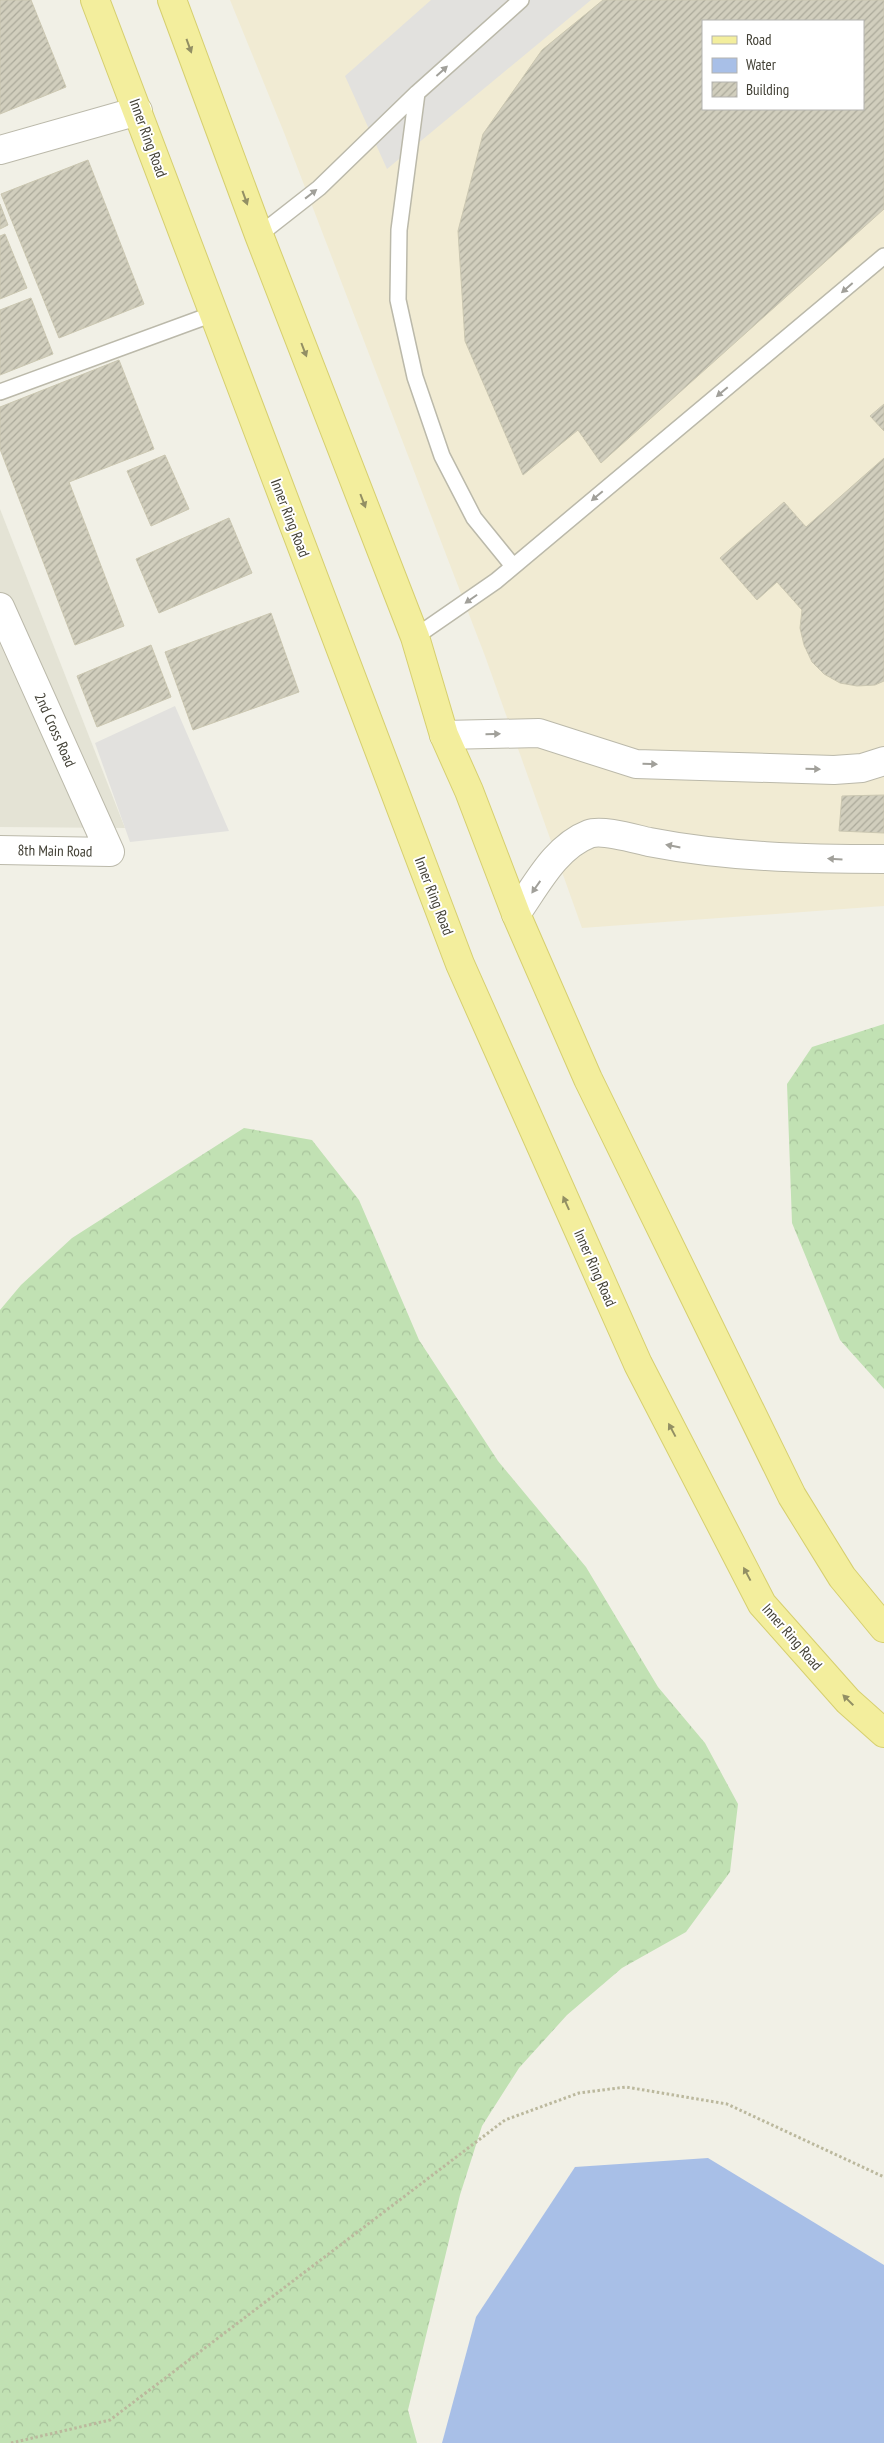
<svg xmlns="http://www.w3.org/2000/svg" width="884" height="2443" font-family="'PT Sans Narrow',sans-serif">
	<defs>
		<pattern id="forest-crowns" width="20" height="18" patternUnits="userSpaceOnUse" patternTransform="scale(1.25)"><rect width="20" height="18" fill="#c1e1b3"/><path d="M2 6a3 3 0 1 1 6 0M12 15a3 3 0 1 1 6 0" fill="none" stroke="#a7c29b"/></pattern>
		<pattern id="building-hatch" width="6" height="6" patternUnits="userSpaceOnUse" patternTransform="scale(1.25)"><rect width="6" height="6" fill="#d1cebd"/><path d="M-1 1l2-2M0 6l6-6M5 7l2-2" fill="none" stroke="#aba99a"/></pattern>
	</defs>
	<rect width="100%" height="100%" fill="#f1f0e6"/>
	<path fill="#e4e3d5" d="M 0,509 L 125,828 L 0,827 Z"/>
	<path fill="#f1ebd3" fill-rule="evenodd" d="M 230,0 L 884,0 L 884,906 L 582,928 L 485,656 L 283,130 ZM 703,21 L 863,21 L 863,109 L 703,109 Z"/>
	<path fill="url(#forest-crowns)" d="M 884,1024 L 884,1389 L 840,1340 L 792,1223 L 787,1084 L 812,1047 Z
		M 244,1128 L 312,1140 L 359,1200 L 419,1340 L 498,1461 L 586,1567 L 658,1687 L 705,1743 L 738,1804 L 730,1872 L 686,1932 L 622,1968 L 567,2015 L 519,2068 L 482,2126 L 460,2195 L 408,2410 L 417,2443 L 0,2443 L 0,1310 L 21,1285 L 72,1238 Z"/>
	<path fill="#e2e1de" d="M 431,0 L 591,0 L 387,169 L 345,76 Z
		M 175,706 L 229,831 L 130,842 L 95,743 Z"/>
	<path fill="#a8bfe7" d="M 708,2158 L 884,2265 L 884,2443 L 442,2443 L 476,2317 L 575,2167 Z"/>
	<path fill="url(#building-hatch)" stroke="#cbc7b1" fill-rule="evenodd" d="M 0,0 L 31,0 L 66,87 L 0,114 Z
		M 603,0 L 884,0 L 884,209 L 601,463 L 578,430 L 523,475 L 465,341 L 458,231 L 483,134 L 542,50 ZM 703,21 L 863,21 L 863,109 L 703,109 Z
		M 88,160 L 144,304 L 59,338 L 1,194 Z
		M 0,204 L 8,225 L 0,229 Z
		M 5,234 L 27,288 L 0,299 L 0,236 Z
		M 31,298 L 53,354 L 0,375 L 0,310 Z
		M 119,360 L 154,449 L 69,482 L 124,626 L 75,645 L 0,449 L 0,407 Z
		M 884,404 L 884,431 L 870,416 Z
		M 165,455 L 189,509 L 151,526 L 127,471 Z
		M 884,458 L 884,681 L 875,685 L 857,686 L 840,683 L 824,674 L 812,662 L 804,645 L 800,628 L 802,610 L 777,582 L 757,600 L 720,558 L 784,502 L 806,527 Z
		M 229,518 L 252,573 L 159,613 L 136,559 Z
		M 271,613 L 299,692 L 193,730 L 165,652 Z
		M 151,645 L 171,697 L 97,727 L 77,676 Z
		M 884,795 L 884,833 L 839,831 L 842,796 Z"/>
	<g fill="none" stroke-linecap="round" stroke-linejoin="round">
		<g stroke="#bbb9aa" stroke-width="18">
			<path id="lane" d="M 417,93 L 399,230 L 398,300 L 415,377 L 442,456 L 474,518 L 513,566
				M 259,235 L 319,188 L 417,93 L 521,0
				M 0,392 L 213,314
				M 415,637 L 496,581 L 884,256"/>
		</g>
		<g stroke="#bbb9aa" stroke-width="30">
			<path id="street" d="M 0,150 L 138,111
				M 0,607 L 110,852 L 0,850
				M 444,735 L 539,733 L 636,764 L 834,770 L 862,768 L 884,761
				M 516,914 C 536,886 555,847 589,834 C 602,829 635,839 649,842 C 726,857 806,859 884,859"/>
		</g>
		<g stroke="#d6cf6f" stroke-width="30">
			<path id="primary" d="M 95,0 L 460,964 L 638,1364 L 762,1604 L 848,1701 L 884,1733
				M 172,0 L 259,235 L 415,637 L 444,735 L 469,791 L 516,914 L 588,1079 L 792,1496 L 842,1577 L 884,1628"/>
		</g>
		<path stroke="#bbb89d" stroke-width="3" stroke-dasharray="2.5 2.5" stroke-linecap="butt" d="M 11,2443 L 110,2420 L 505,2120 L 579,2093 L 626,2087 L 727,2104 L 884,2177"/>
		<use href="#lane" stroke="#fff" stroke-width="15"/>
		<use href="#street" stroke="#fff" stroke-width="28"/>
		<use href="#primary" stroke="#f3ee9d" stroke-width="28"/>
	</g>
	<defs><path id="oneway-solid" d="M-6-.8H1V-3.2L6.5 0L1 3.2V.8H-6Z" transform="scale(1.25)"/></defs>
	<g fill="#928f64">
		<use href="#oneway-solid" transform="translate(189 46) rotate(70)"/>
		<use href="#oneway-solid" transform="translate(245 198) rotate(70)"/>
		<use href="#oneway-solid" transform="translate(304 350) rotate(69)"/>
		<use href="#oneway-solid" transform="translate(363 501) rotate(69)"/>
		<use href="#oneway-solid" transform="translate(566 1203) rotate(-114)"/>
		<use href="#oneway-solid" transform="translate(672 1430) rotate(-118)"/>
		<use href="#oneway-solid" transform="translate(747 1574) rotate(-118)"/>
		<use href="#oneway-solid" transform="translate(848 1700) rotate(-135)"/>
	</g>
	<g fill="#a1a09a">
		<use href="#oneway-solid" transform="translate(442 71) rotate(-42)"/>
		<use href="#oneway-solid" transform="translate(311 194) rotate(-38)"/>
		<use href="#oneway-solid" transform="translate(847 288) rotate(139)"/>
		<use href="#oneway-solid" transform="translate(722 392) rotate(140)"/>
		<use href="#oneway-solid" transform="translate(597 496) rotate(140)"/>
		<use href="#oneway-solid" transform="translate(471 599) rotate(145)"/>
		<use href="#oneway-solid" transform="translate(493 734) rotate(-1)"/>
		<use href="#oneway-solid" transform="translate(650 764) rotate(2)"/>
		<use href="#oneway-solid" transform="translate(813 769) rotate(1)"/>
		<use href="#oneway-solid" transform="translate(673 846) rotate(-169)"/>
		<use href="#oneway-solid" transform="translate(835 859) rotate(-177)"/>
		<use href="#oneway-solid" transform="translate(536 887) rotate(125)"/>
	</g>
	<g text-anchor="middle" stroke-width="4" stroke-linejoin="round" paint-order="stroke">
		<g font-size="15" fill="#434136" stroke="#fff">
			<text transform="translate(148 138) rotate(70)" y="5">Inner Ring Road</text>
			<text transform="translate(290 518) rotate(69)" y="5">Inner Ring Road</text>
			<text transform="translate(55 730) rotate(66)" y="5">2nd Cross Road</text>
			<text transform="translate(55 851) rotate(1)" y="5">8th Main Road</text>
			<text transform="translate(434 896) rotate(69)" y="5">Inner Ring Road</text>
			<text transform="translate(595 1268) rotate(66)" y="5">Inner Ring Road</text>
			<text transform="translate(792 1637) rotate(49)" y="5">Inner Ring Road</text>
		</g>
	</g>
	<rect x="702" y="20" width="162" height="90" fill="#ffffff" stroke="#b4b3af"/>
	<rect x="712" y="36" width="25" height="8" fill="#f3ee9d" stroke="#b4b3af"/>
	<text x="746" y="45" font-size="15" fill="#434136">Road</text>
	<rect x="712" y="58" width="25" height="15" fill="#a8bfe7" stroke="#b4b3af"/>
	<text x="746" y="70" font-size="15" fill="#434136">Water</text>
	<rect x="712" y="82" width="25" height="15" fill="url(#building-hatch)" stroke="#b4b3af"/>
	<text x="746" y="95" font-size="15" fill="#434136">Building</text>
</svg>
